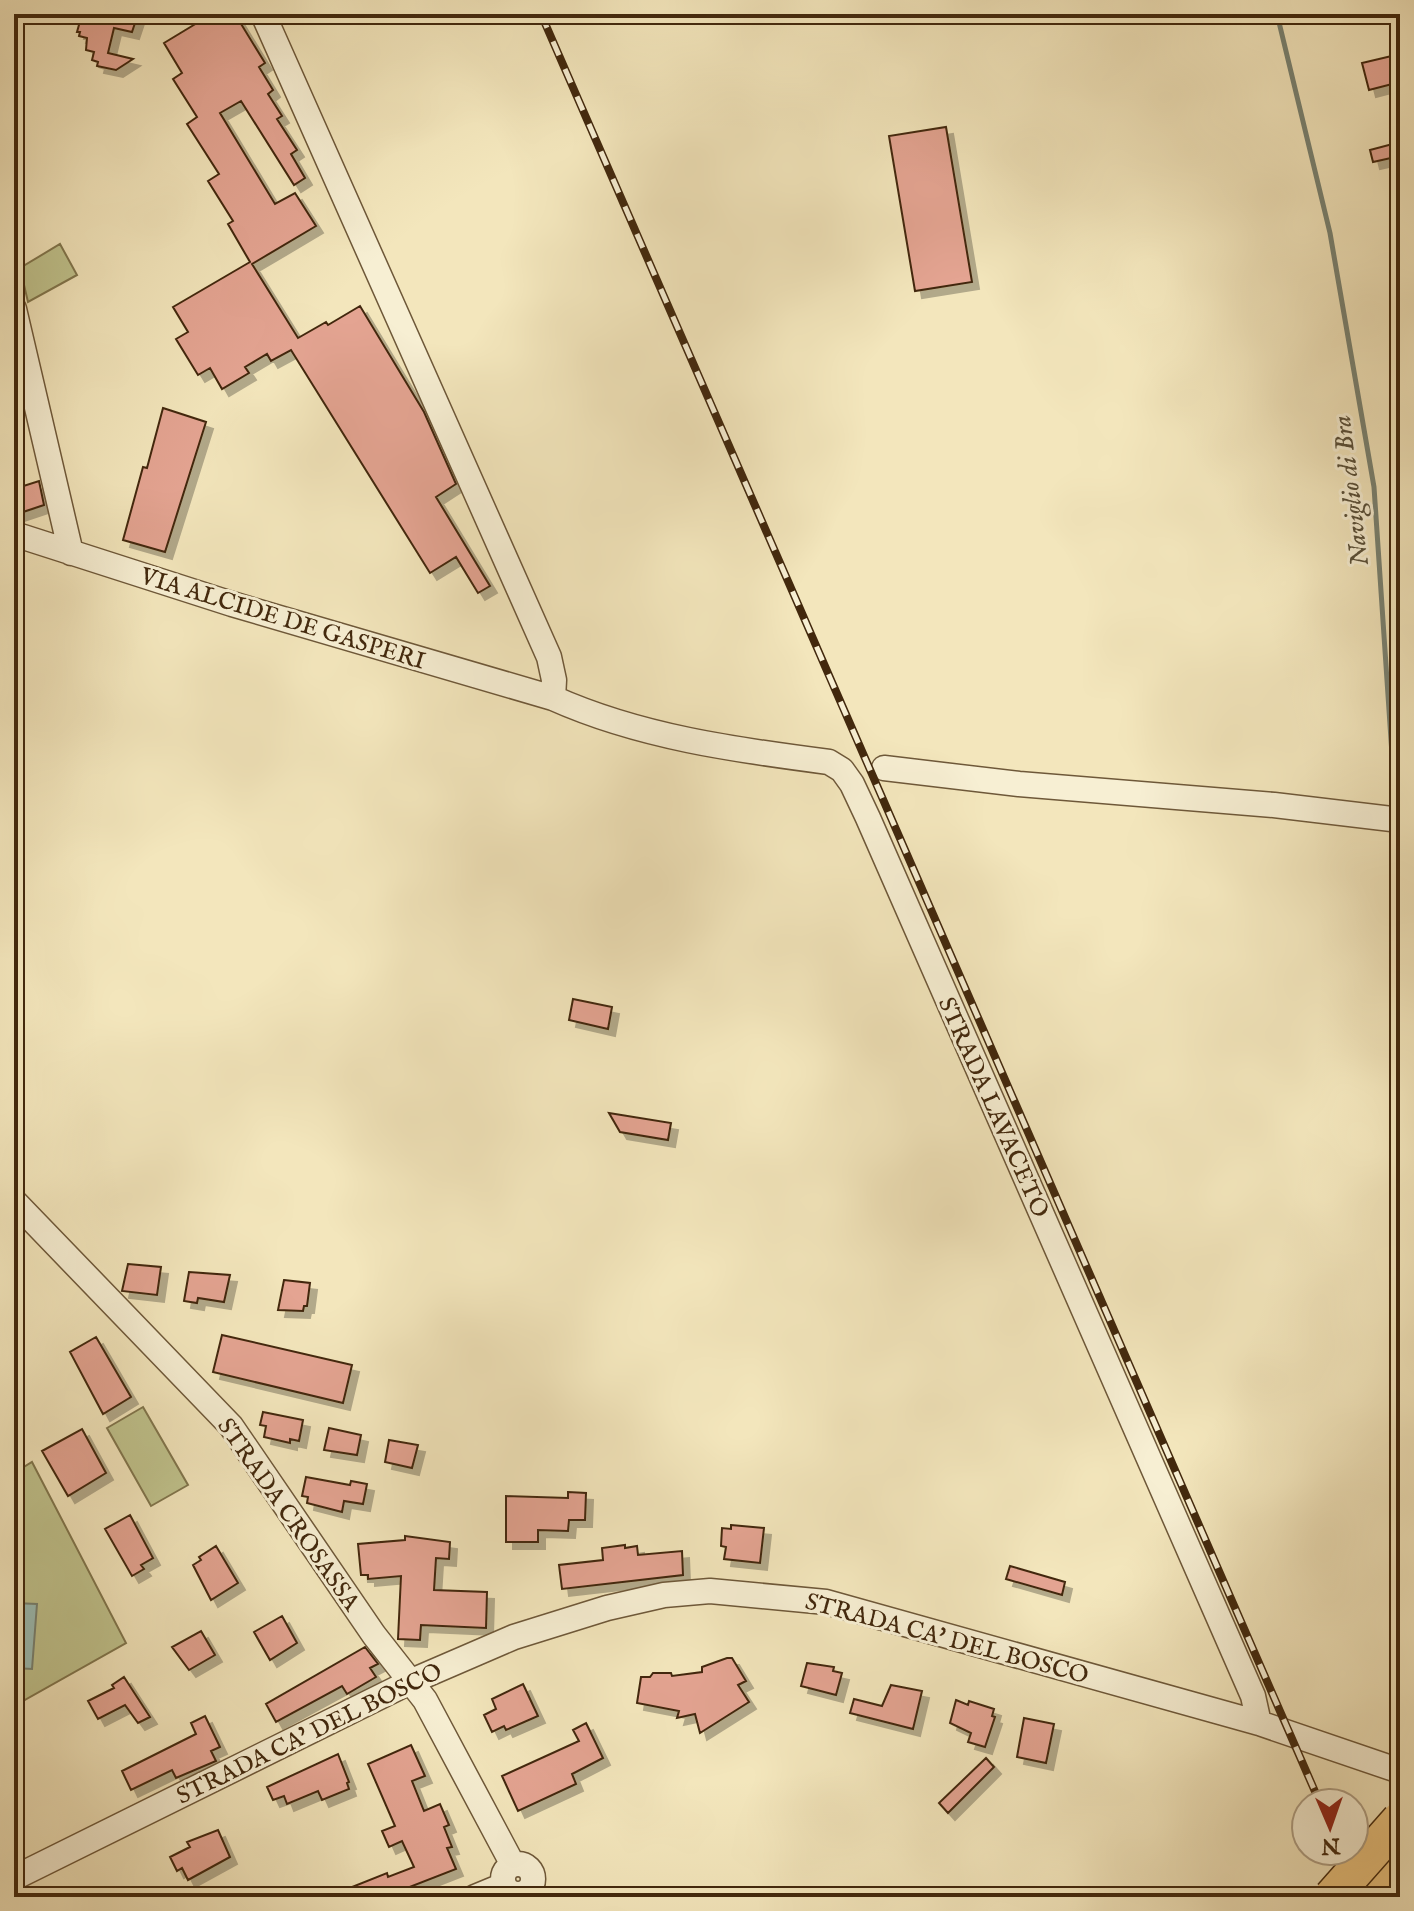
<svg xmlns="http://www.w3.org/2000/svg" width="1414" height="1911" font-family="'IM FELL English',serif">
	<defs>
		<filter id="shadow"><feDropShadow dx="7" dy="7" stdDeviation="0" flood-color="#0004"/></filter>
	</defs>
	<rect width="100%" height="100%" fill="#f3e6bc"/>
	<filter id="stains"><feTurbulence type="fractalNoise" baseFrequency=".0025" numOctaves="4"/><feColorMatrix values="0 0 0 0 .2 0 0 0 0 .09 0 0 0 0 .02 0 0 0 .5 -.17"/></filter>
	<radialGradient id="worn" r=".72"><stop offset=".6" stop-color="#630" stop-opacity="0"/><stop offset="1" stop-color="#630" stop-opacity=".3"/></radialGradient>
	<path fill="#c0c38d" stroke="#81764d" stroke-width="2" d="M 60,244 L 77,275 L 28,302 L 20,268 Z
		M 143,1407 L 188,1485 L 151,1506 L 107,1428 Z
		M 32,1462 L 126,1643 L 14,1706 L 14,1473 Z"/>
	<path fill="#9cbeb6" stroke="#788272" stroke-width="2" d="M 14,1603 L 37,1604 L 32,1669 L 14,1668 Z"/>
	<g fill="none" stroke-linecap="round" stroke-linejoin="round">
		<path stroke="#788272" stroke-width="5" d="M 1277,14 L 1330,233 L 1374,487 L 1396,814
			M 1397,828 L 1400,875"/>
	</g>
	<path fill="#e4a492" stroke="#42280d" stroke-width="2" filter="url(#shadow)" d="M 82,14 L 138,14 L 132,32 L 114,28 L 108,53 L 133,59 L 116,70 L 97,66 L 98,62 L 92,60 L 94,52 L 86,50 L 87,38 L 79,36 L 80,32 L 77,32 Z
		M 212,14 L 235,14 L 265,63 L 259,67 L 273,90 L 268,94 L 282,116 L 277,119 L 297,150 L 291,154 L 305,178 L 294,185 L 241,101 L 220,113 L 275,204 L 295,193 L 316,226 L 252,264 L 298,338 L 326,322 L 328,325 L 360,306 L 424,412 L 456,484 L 436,497 L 490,586 L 478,593 L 456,557 L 430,573 L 291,350 L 271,361 L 267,354 L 245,367 L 249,373 L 222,389 L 210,368 L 198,375 L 176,339 L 188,332 L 173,307 L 250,262 L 228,224 L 233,221 L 208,181 L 219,174 L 187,124 L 197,117 L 173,79 L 182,73 L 164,43 Z
		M 1400,54 L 1400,82 L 1369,90 L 1362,63 Z
		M 946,127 L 972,282 L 915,291 L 889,136 Z
		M 1400,142 L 1400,156 L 1373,162 L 1370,150 Z
		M 163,408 L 206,422 L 165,552 L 123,540 L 143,467 L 147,468 Z
		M 39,481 L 44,505 L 14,515 L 14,489 Z
		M 573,999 L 612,1007 L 608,1029 L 569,1020 Z
		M 609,1113 L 671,1123 L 668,1140 L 620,1132 Z
		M 128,1264 L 161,1267 L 157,1295 L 122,1291 Z
		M 189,1272 L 230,1275 L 224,1302 L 198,1298 L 197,1303 L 184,1301 Z
		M 284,1280 L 310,1283 L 307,1306 L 304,1306 L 303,1311 L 278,1310 Z
		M 222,1335 L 352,1365 L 343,1403 L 213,1372 Z
		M 96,1337 L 131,1397 L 103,1414 L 70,1352 Z
		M 263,1412 L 303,1420 L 299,1441 L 290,1439 L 290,1443 L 264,1437 L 266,1426 L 260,1425 Z
		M 329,1428 L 361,1435 L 357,1455 L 324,1450 Z
		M 82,1429 L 106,1473 L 68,1496 L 42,1451 Z
		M 389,1440 L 418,1445 L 412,1468 L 385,1462 Z
		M 306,1477 L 350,1485 L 351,1481 L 367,1484 L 363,1504 L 344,1501 L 342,1512 L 307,1503 L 308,1497 L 302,1496 Z
		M 568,1492 L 586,1493 L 585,1520 L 569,1520 L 568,1531 L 538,1530 L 538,1542 L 506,1542 L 506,1496 L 568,1498 Z
		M 130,1515 L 153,1558 L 141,1565 L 144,1569 L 132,1576 L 105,1529 Z
		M 731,1525 L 764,1528 L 760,1563 L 724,1559 L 726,1547 L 721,1546 L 722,1528 L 731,1529 Z
		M 405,1536 L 450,1542 L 449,1559 L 436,1558 L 434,1590 L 487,1592 L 486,1628 L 421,1625 L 420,1640 L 398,1639 L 401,1576 L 368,1579 L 368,1575 L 361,1575 L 358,1544 L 405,1540 Z
		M 625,1545 L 625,1548 L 637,1546 L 638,1555 L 682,1551 L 683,1575 L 562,1589 L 559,1565 L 603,1560 L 602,1548 Z
		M 216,1546 L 238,1583 L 211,1600 L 193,1565 L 201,1560 L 199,1557 Z
		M 1010,1566 L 1065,1582 L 1062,1595 L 1006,1579 Z
		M 282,1616 L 297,1643 L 270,1660 L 254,1632 Z
		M 201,1631 L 215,1655 L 189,1670 L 172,1647 Z
		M 365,1647 L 378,1664 L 370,1668 L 376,1677 L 347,1694 L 342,1686 L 276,1722 L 266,1704 Z
		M 727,1658 L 732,1658 L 746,1681 L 738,1685 L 749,1702 L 700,1733 L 695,1714 L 677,1718 L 679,1711 L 637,1703 L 641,1677 L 650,1677 L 653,1673 L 671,1673 L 672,1676 L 702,1672 L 702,1667 Z
		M 807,1663 L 834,1667 L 833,1671 L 842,1673 L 836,1695 L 801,1686 Z
		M 124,1677 L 150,1717 L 138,1723 L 125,1705 L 98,1719 L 88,1701 L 114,1688 L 112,1685 Z
		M 523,1684 L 538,1716 L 506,1730 L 504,1726 L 492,1732 L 484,1715 L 496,1709 L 492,1699 Z
		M 891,1685 L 922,1691 L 913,1729 L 850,1713 L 854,1699 L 882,1706 Z
		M 956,1700 L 968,1705 L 969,1701 L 994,1709 L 992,1716 L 995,1717 L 985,1747 L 968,1742 L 971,1733 L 950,1723 Z
		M 205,1716 L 220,1747 L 211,1751 L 216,1761 L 176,1778 L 172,1770 L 131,1790 L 122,1771 L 196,1734 L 191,1723 Z
		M 1024,1718 L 1054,1724 L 1046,1763 L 1017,1757 Z
		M 586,1723 L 603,1758 L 572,1774 L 576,1784 L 518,1811 L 502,1776 L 579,1741 L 573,1730 Z
		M 411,1745 L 425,1776 L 412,1781 L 424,1811 L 440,1804 L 449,1825 L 444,1827 L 452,1847 L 447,1848 L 456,1869 L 384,1897 L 327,1897 L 387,1873 L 388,1877 L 414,1867 L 402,1841 L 389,1847 L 382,1831 L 395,1826 L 368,1764 Z
		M 338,1754 L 349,1782 L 347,1783 L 349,1789 L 322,1800 L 318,1791 L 287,1804 L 284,1796 L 273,1800 L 267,1787 Z
		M 986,1758 L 994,1767 L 948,1813 L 939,1803 Z
		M 218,1830 L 230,1857 L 188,1880 L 182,1868 L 177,1871 L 170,1857 L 190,1847 L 187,1842 Z"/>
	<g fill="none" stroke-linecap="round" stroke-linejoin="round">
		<g stroke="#6e5839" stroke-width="27">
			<path id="minor" d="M 263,14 L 549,657 L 554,680 L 553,698
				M 14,309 L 71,553
				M 14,534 L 232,604 L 553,698 C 640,737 736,750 829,762 L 842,770 L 852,784 L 868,818 L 1253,1696 L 1259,1723
				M 884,768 L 1019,784 L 1274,805 L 1400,820
				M 14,1201 L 231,1426 L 374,1635 L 425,1700 L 513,1865
				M503 1879a15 15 0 1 1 30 0a15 15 0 1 1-30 0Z
				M 14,1878 L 412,1681 L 514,1637 L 607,1608 L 664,1595 L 710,1591 L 826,1602 L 1259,1723 L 1400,1771
				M 475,1897 L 504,1885"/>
		</g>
		<g stroke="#42280d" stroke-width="39">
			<path id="highway" d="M 1362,1897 L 1400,1857"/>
		</g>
		<use href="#minor" stroke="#f7efd3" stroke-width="24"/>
		<use href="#highway" stroke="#eac37e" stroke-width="36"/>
		<g stroke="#42280d" stroke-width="8">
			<path id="rail" d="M 541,14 L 1320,1803
				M 1340,1851 L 1360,1897"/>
		</g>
		<use href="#rail" stroke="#f7efd3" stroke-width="5" stroke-dasharray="15" stroke-linecap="butt"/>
		<g stroke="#42280d" stroke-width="39" stroke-linecap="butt">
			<path id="highway-bridge" d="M 1332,1897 L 1400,1820"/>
		</g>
		<use href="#highway-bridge" stroke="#eac37e" stroke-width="36"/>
	</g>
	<g text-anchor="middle" stroke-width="6" stroke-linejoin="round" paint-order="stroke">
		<g font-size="24" fill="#42280d" stroke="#f7efd3">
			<text transform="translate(283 618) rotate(17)" y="8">VIA ALCIDE DE GASPERI</text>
			<text transform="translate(994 1107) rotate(66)" y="8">STRADA LAVACETO</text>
			<text transform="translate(289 1514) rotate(55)" y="8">STRADA CROSASSA</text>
			<text transform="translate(947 1638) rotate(15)" y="8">STRADA CA' DEL BOSCO</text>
			<text transform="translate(309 1733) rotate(-26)" y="8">STRADA CA' DEL BOSCO</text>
		</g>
		<g font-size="26" font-style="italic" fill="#584e37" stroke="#f7efd3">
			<text transform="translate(1350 491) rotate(-97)" y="9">Naviglio di Bra</text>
		</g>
	</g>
	<rect width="1414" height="1911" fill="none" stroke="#f3e6bc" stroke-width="48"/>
	<rect x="16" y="16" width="1382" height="1879" fill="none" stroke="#42280d" stroke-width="4"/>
	<rect x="24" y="24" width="1366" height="1863" fill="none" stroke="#42280d" stroke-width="2"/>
	<g transform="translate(1330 1827) rotate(178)"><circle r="38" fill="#f7efd3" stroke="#af9f84" stroke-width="2"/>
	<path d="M0-6L14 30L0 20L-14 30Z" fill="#8f2418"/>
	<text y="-12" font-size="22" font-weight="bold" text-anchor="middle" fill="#42280d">N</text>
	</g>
	<rect width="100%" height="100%" filter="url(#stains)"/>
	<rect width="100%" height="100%" fill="url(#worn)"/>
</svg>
